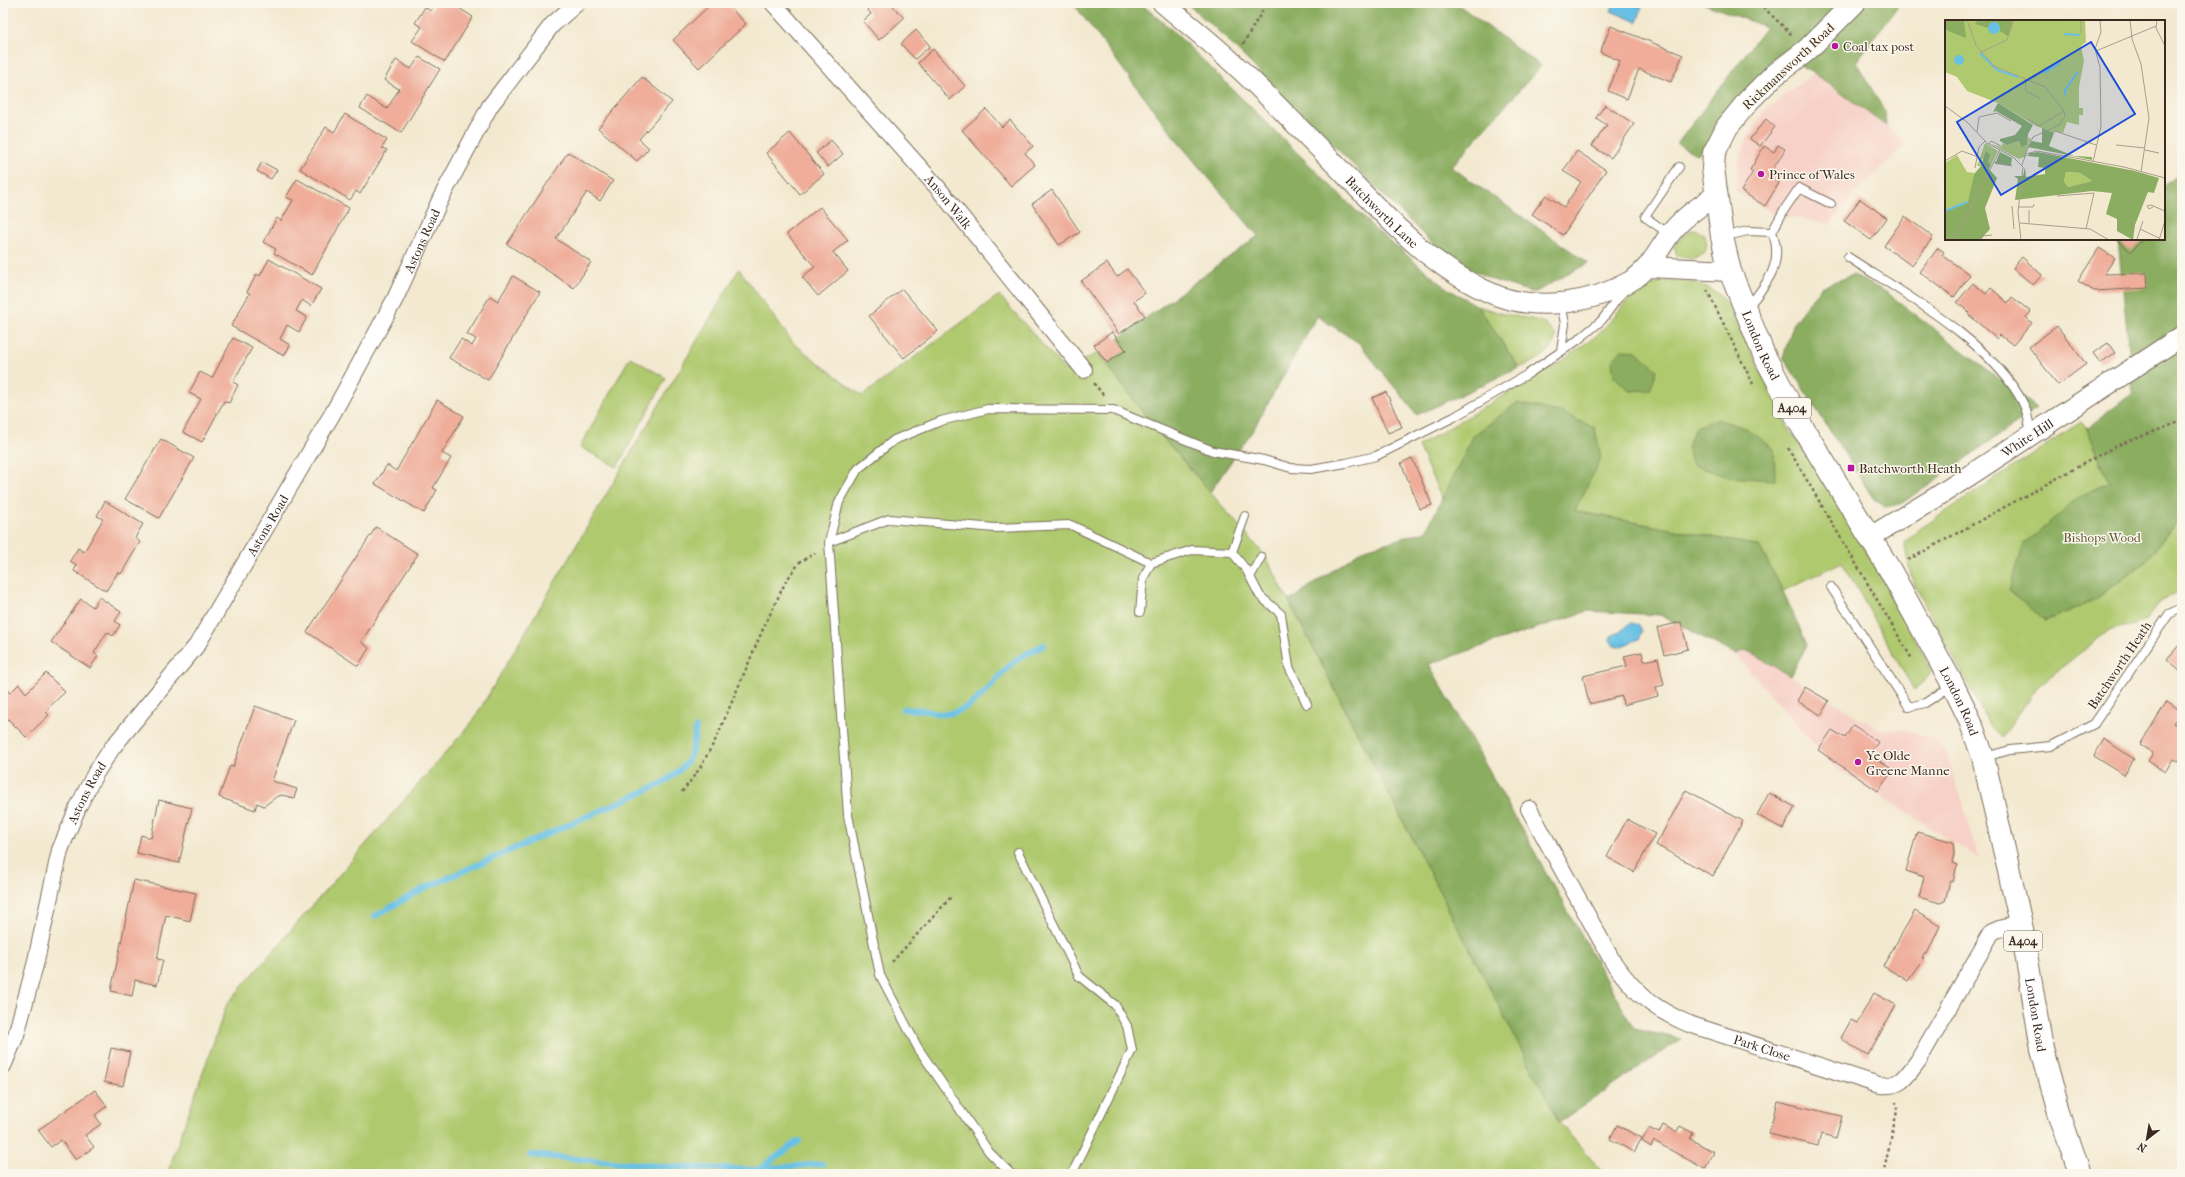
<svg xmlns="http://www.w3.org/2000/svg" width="2185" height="1177" font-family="'IM FELL French Canon',serif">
	<rect width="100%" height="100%" fill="#fbf7ec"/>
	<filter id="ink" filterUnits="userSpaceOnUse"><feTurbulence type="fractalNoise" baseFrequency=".025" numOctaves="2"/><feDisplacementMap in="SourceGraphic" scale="8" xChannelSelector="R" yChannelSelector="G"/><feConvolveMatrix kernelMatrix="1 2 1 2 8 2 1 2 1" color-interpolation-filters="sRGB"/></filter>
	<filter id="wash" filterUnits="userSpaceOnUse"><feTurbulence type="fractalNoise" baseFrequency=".012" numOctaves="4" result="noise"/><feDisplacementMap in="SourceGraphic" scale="16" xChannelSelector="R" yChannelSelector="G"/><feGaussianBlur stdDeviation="0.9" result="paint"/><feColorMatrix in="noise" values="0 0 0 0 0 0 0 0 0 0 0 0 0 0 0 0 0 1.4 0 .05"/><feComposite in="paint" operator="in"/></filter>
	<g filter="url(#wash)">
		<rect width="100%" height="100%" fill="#f3e9d0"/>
		<path fill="#f7d1c7" d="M 1814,73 L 1886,126 L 1906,144 L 1853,195 L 1831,224 L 1773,214 L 1736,191 L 1738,163 L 1748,136 L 1767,108 Z
			M 1748,651 L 1875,727 L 1885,730 L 1904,730 L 1932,738 L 1946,752 L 1980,859 L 1834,767 L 1735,654 Z"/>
		<path fill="#afc96e" stroke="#757a46" d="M 1693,230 C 1706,232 1710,242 1704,253 L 1692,259 L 1677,256 L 1674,246 L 1686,232 Z
			M 739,269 L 793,343 L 862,396 L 999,295 L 1065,370 L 1098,353 L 1154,427 L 1266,557 L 1559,1122 L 1604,1174 L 167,1174 L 227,1004 L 473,721 Z
			M 1676,280 C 1697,282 1714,286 1727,304 L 1788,427 L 1834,497 L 1870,557 L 1933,672 L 1914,690 L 1842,562 L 1783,591 L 1759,546 L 1574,511 L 1601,458 L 1474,435 L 1442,499 L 1418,446 L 1559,363 L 1599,334 L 1636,291 L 1659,282 Z
			M 1478,306 L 1500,313 L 1536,320 L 1544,323 L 1556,335 C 1553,354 1536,361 1519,368 Z
			M 630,357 L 666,378 L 617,467 L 580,447 Z
			M 2081,422 L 2087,428 L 2109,482 L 2079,497 L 2045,621 L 2096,600 L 2147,560 L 2182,514 L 2182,590 L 2160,601 L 2146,621 L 2108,631 L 2038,686 L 2002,738 L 1990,726 L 1912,580 L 1904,543 L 1921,528 Z"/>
		<path fill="#8bad61" stroke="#636c40" d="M 1073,3 L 1140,3 L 1172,30 L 1376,230 L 1448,289 L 1478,306 L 1519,368 L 1417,415 L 1359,343 L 1317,316 L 1253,430 L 1210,492 L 1154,427 L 1098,353 L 1258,236 L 1178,142 Z
			M 1186,3 L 1456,3 L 1541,66 L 1451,167 L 1588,263 L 1534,293 L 1493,280 L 1466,267 L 1435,246 L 1215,28 Z
			M 1702,3 L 1900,3 L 1856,62 L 1885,112 L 1886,126 L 1814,73 L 1777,54 L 1698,155 L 1677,144 L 1766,27 Z
			M 2182,172 L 2182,514 L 2147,560 L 2096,600 L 2045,621 L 2009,591 L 2024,544 L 2079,497 L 2109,482 L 2087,428 L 2133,393 L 2118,239 L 2164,239 L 2164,186 Z
			M 1853,275 L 1886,292 L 2037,408 L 1901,504 L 1885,507 L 1873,498 L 1783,357 L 1794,322 L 1821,287 Z
			M 1622,350 L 1636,351 L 1657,370 L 1650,390 L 1630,391 L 1614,376 L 1612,361 Z
			M 1517,403 L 1560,412 L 1595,428 L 1601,458 L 1575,511 L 1759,546 L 1783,591 L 1807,645 L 1790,676 L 1748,651 L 1735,654 L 1660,615 L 1588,611 L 1429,664 L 1634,1029 L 1681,1039 L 1559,1122 L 1289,601 L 1362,550 L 1426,531 L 1474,435 Z
			M 1717,419 L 1748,429 L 1774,449 L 1775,480 L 1728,477 L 1693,465 L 1687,448 L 1696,427 Z"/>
		<path fill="#68c1e5" stroke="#527682" d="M 1614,3 L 1629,3 L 1642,8 L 1637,22 L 1611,11 Z
			M 1629,623 C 1636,623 1639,625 1642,631 L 1639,639 L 1619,647 L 1614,646 L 1610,640 L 1611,636 L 1620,632 Z"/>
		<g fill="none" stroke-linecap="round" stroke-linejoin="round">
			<path stroke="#68c1e5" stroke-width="6" d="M 903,709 C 909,710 916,709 922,710 C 930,711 937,715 946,714 C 974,711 992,683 1010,665 C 1020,656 1032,651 1044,645
				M 375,916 L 425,888 L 663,783 C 690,764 691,760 696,728
				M 530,1155 L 671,1167 L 758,1170 L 799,1141
				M 759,1169 L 822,1164"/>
		</g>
		<g id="blocks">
			<path fill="#efad9a" d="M 436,3 L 451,3 L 473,17 L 445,62 L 412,41 L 422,27 L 415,23 L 425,7 L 431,11 Z
				M 712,3 L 726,3 L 746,24 L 699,68 L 673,40 Z
				M 863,3 L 890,3 L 904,18 L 879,40 L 863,21 L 871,14 Z
				M 1611,26 L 1683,55 L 1671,82 L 1639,69 L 1627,99 L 1608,91 L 1620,61 L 1600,52 Z
				M 916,30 L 930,46 L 915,59 L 901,44 Z
				M 933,49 L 965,86 L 950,100 L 918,63 Z
				M 419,57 L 440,69 L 401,133 L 360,108 L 367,96 L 387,109 L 399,89 L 384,80 L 396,60 L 411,69 Z
				M 642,77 L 672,102 L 639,139 L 649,148 L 637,161 L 598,128 Z
				M 1605,105 L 1634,124 L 1611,158 L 1592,146 L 1607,125 L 1596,118 Z
				M 986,109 L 1002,127 L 1010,120 L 1033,146 L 1025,153 L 1035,165 L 1011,186 L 962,130 Z
				M 345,114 L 387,140 L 382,148 L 387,150 L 360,194 L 356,191 L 350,200 L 300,169 L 326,127 L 334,132 Z
				M 1766,119 L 1775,127 L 1760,146 L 1750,139 Z
				M 790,133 L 824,174 L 800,194 L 766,153 Z
				M 831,140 L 843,154 L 828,167 L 816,153 Z
				M 1778,145 L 1785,149 L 1769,176 L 1779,183 L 1765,206 L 1741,191 L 1753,172 L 1750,170 L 1764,146 L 1774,152 Z
				M 1577,151 L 1606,170 L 1563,235 L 1532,214 L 1546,195 L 1564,207 L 1581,182 L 1563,171 Z
				M 568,152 L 613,181 L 600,201 L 587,192 L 556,239 L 591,262 L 574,288 L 507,244 Z
				M 262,162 L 277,170 L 271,179 L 257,171 Z
				M 297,179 L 349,208 L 312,275 L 274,253 L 276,249 L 263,242 L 277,218 L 281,221 L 293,200 L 286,197 Z
				M 1052,190 L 1080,232 L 1059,245 L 1032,204 Z
				M 1860,199 L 1887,218 L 1871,240 L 1844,221 Z
				M 820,207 L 848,240 L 833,252 L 848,271 L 818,296 L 802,277 L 815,267 L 787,234 Z
				M 1905,216 L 1933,237 L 1912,266 L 1884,246 Z
				M 2116,239 L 2143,239 L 2131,252 Z
				M 1938,248 L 1944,252 L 1942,255 L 1970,275 L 1954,297 L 1920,272 Z
				M 2099,248 L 2115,258 L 2104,274 L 2147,273 L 2148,288 L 2094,291 L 2078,281 Z
				M 2022,257 L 2042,275 L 2033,285 L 2013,268 Z
				M 269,259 L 321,289 L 311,306 L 302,300 L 296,311 L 307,317 L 299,332 L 287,325 L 280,339 L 290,345 L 284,356 L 231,326 L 250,293 L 247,292 L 257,274 L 260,276 Z
				M 1107,263 L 1117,277 L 1127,269 L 1145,293 L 1134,301 L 1145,316 L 1119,334 L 1081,281 Z
				M 513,276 L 540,292 L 488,380 L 449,358 L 461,339 L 472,346 L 476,339 L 467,334 L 490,296 L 498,301 Z
				M 1973,283 L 1986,294 L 1991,288 L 2008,303 L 2012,297 L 2031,312 L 2026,317 L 2032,323 L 2013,345 L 2000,335 L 1997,339 L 1969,315 L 1970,313 L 1957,302 Z
				M 902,289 L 938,331 L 904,358 L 869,316 Z
				M 2057,326 L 2086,364 L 2058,385 L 2029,347 Z
				M 1112,332 L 1126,350 L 1107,363 L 1094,345 Z
				M 233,338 L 252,348 L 233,382 L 238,385 L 229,403 L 224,401 L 202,442 L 183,432 L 201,399 L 189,393 L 200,372 L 212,378 Z
				M 2108,343 L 2115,353 L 2100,363 L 2093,353 Z
				M 1386,392 L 1402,427 L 1388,433 L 1372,398 Z
				M 437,400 L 464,416 L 442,453 L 451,458 L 433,488 L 437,490 L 424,513 L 375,484 L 387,465 L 396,471 Z
				M 161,439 L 194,458 L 159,518 L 125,499 Z
				M 1412,458 L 1432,505 L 1420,509 L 1401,463 Z
				M 105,501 L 143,524 L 135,538 L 140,542 L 121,574 L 118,572 L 106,591 L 74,571 L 77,565 L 70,561 L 78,548 L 84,552 L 103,519 L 97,516 Z
				M 376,527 L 418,554 L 361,642 L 369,648 L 358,666 L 307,632 Z
				M 99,597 L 121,612 L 115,621 L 120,625 L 113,636 L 107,632 L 94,653 L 98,656 L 90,668 L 51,642 L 81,599 L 93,607 Z
				M 1681,622 L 1688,649 L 1664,655 L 1657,628 Z
				M 2182,642 L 2182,672 L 2167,659 Z
				M 1642,652 L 1644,661 L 1658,658 L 1664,685 L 1656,687 L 1658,696 L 1623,705 L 1622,696 L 1589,704 L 1583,676 L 1627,666 L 1624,656 Z
				M 46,673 L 65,692 L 45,711 L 49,715 L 26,737 L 3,714 L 3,686 L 10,693 L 19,684 L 26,693 Z
				M 1805,687 L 1829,701 L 1821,715 L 1797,701 Z
				M 2167,701 L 2181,711 L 2173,723 L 2182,729 L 2182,764 L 2173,759 L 2165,772 L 2148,761 L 2153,753 L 2140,745 Z
				M 255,706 L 294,720 L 272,781 L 297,789 L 294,798 L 282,795 L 276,797 L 264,806 L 257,803 L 255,810 L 219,797 L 230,766 L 233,767 Z
				M 1853,725 L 1878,742 L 1869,754 L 1893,770 L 1878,791 L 1818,750 L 1832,730 L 1845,738 Z
				M 2104,739 L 2134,759 L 2124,775 L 2094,756 Z
				M 1686,790 L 1743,821 L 1713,876 L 1656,845 Z
				M 1769,793 L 1795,807 L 1783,829 L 1757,815 Z
				M 159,800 L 192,808 L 179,863 L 137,853 L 141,835 L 151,838 Z
				M 1627,819 L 1655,834 L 1634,872 L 1607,857 Z
				M 1917,832 L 1953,842 L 1954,854 L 1952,863 L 1957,865 L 1953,882 L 1950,881 L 1945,901 L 1940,903 L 1919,897 L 1924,877 L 1906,871 Z
				M 134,880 L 196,893 L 190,921 L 166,915 L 157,959 L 163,960 L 157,985 L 135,980 L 132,996 L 111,991 Z
				M 1915,911 L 1940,926 L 1927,954 L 1925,953 L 1922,958 L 1924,959 L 1908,981 L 1883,966 Z
				M 1874,993 L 1896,1005 L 1868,1055 L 1847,1043 L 1841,1038 L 1851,1020 L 1857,1023 Z
				M 111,1048 L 130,1052 L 123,1086 L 104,1082 Z
				M 95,1090 L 107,1106 L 95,1115 L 101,1124 L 85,1135 L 94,1147 L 76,1160 L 61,1140 L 51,1147 L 38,1130 Z
				M 1777,1101 L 1842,1116 L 1836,1138 L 1821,1134 L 1818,1146 L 1769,1134 Z
				M 1617,1125 L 1642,1138 L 1634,1152 L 1610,1139 Z
				M 1663,1125 L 1676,1132 L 1680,1126 L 1693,1133 L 1690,1139 L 1714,1152 L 1705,1169 L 1654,1141 L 1651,1147 L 1642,1141 L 1649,1128 L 1659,1133 Z"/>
		</g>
	</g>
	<g filter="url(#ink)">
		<use href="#blocks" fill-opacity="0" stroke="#7b6d5c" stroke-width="1"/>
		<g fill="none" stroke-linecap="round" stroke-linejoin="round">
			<g stroke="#7b6d5c" stroke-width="10">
				<path id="service" d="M 1772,232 L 1784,210 L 1799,188 L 1831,204
					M 1669,234 L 1645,217 L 1679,167
					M 1722,237 L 1748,231 L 1772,232 C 1785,263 1766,285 1747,308
					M 1848,257 C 1904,294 1994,343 2024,405 C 2028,413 2029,425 2031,434
					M 1561,351 L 1565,324 L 1561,303
					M 829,542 L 889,519 L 995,528 L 1071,525 L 1151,563 L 1192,550 L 1232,552 L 1247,571 L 1260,596 L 1281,614 L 1289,667 L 1307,704
					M 1232,552 L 1245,516
					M 1250,577 L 1261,557
					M 1831,587 L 1909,707 L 1925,703 L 1953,685
					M 1140,612 L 1143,579 L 1151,563
					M 1985,757 L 2010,750 L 2051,746 L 2094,724 L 2169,614 L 2182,608
					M 1018,852 L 1079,976 L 1115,1005 L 1127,1026 L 1132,1050 L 1072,1174
					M 1011,1174 L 989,1152 L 918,1048 L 880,975 L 848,815 L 829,542 L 839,502 L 858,469 L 894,440 L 941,421 L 988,409 L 1113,410 L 1213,451 L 1264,460 L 1291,468 L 1311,469 L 1346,463 L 1376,456 L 1454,417 L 1528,374 L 1578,340 L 1602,320 L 1623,291"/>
			</g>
			<g stroke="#7b6d5c" stroke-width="18">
				<g id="minor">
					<path id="s1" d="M 773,3 L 938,188 L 1084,370"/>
					<path id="s2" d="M 1529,809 L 1613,962 C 1635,993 1653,1009 1689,1024 L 1879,1085 C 1902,1087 1905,1078 1918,1061 L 1992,932 L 1999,929 L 2021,924"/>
					<path id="s3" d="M 3,1066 L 16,1035 L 35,965 L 60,850 L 78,807 L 95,774 L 112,748 L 197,645 L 334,411 L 395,299 L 441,198 L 490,106 L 552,25 L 577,3"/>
				</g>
			</g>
			<g stroke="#7b6d5c" stroke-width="22">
				<g id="tertiary">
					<path id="s4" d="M 1163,3 C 1186,23 1211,42 1233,63 C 1264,91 1292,121 1321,150 C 1374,203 1426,268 1498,296 C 1539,311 1592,303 1629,282 C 1649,271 1657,252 1670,234 C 1682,218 1700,206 1716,195"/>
					<path d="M 1648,267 L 1730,271"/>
					<path id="s5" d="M 1870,537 L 1935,498 L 2182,336"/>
				</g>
			</g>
			<g stroke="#7b6d5c" stroke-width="24">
				<g id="primary">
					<path id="s6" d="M 1854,3 L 1807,50 L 1772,77 L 1749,100 L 1727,127 L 1714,153 L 1713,168 L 1722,237 L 1730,271 L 1764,355 L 1801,425 L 1890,570 L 1953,685 L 1969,718 L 1983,757 L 2021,924 L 2042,1049 L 2059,1112 L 2080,1174"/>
				</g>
			</g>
			<path stroke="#7b6d5c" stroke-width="2.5" stroke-dasharray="3 3" stroke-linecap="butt" d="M 1759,3 L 1792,35
				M 1243,44 L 1267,3
				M 1707,290 L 1753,384
				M 1094,383 L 1103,395
				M 1788,448 L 1912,659
				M 1908,560 L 2116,446 L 2182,421
				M 682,792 L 700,768 L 717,737 L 763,629 L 786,581 L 800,562 L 815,553
				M 892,962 L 952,896
				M 1883,1174 L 1897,1111 L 1896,1102"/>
			<use href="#service" stroke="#fff" stroke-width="8"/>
			<use href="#minor" stroke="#fff" stroke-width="16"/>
			<use href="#tertiary" stroke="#fff" stroke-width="20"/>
			<use href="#primary" stroke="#fff" stroke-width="22"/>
		</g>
	</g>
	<g fill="#b5179e" stroke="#fbf7ec" stroke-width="1.5">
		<circle cx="1835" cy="46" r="4"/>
		<circle cx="1761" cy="174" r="4"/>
		<rect x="1847" y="464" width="8" height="8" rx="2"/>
		<circle cx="1858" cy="762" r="4"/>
	</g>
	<g text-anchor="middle" stroke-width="3" stroke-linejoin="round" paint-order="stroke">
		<g fill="#fbf7ec" stroke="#75685c" stroke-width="1">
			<rect x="1773" y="398" width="38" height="20" rx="3"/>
			<rect x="2004" y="931" width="38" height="20" rx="3"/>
		</g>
		<g font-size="12" font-weight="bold" fill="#3b2a1e">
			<text x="1792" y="412">A404</text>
			<text x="2023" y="945">A404</text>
		</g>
		<g font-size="13" fill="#3b2a1e" stroke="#fbf7ec" text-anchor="start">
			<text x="1843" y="51">Coal tax post</text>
			<text x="1769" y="179">Prince of Wales</text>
			<text x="1859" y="473">Batchworth Heath</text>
			<text x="1866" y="760">Ye Olde<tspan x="1866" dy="15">Greene Manne</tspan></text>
		</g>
		<g font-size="13" fill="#3b2a1e" stroke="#fbf7ec">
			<text transform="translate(1788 66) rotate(-43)" y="5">Rickmansworth Road</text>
			<text dy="5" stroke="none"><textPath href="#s1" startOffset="265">Anson Walk</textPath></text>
			<text dy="5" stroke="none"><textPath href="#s4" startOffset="303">Batchworth Lane</textPath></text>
			<text dy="5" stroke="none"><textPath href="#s3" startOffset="935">Astons Road</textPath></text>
			<text dy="5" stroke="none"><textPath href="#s6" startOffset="407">London Road</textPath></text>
			<text dy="5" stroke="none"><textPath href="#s5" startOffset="186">White Hill</textPath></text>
			<text dy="5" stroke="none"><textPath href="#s3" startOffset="611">Astons Road</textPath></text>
			<text transform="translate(2119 665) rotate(-56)" y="5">Batchworth Heath</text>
			<text dy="5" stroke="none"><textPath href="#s6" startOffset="815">London Road</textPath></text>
			<text dy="5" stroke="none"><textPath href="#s3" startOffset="287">Astons Road</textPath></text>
			<text dy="5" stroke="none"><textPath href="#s6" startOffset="1139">London Road</textPath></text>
			<text dy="5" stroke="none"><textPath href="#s2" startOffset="351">Park Close</textPath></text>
		</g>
		<g font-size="13" fill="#5e5a36" stroke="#fbf7ec">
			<text x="2102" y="542">Bishops Wood</text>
		</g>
	</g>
	<g transform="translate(1945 20)">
		<rect width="220" height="220" fill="#f3e9d0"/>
		<path d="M 0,0 L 140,0 L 141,22 L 136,26 L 139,41 L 134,67 L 134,88 L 138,88 L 138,95 L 134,95 L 134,105 L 122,102 L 118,113 L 111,111 L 109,113 L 91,106 L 53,83 L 22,71 L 12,57 L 0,52 ZM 83,117 L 86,119 L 79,137 L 74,139 L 46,124 L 56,127 L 58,123 L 62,125 L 74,121 L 75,125 L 79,126 L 82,125 ZM 40,123 L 53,131 L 46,145 L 42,142 L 44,140 L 37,139 L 36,146 L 32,146 ZM 12,135 L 22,152 L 29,153 L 25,177 L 23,182 L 0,190 L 0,143 ZM 121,152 L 135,153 L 147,161 L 123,167 L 119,161 Z" fill="#afc96e"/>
		<path d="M 0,0 L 19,0 L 21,18 L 3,11 L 0,8 ZM 33,0 L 68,0 L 63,16 L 55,11 L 53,3 L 43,8 L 30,4 ZM 53,83 L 88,105 L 83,114 L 82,125 L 76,127 L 74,121 L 62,125 L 55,121 L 55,119 L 70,115 L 77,106 L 51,91 L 48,92 ZM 97,108 L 109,113 L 104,126 L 129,136 L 147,137 L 147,140 L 83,127 L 87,121 L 97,123 ZM 41,131 L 45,135 L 43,142 L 46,145 L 44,149 L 52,158 L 40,188 L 45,209 L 35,220 L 0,220 L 0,190 L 23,182 L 29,154 L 36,146 ZM 55,132 L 67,138 L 66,146 L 50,144 ZM 93,132 L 190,151 L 214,158 L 209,173 L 203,172 L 190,205 L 188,220 L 172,211 L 172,199 L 161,194 L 167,173 L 147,171 L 70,180 L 73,159 L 69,156 L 78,156 L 80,147 L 81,157 L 100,154 L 100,148 L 93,147 L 94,137 L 82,136 L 85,133 ZM 121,152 L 135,153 L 147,161 L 123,167 L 119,161 Z" fill="#8bad61" fill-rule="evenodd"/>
		<path d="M43 8a6 6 0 1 1 12 0a6 6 0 1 1-12 0ZM9 40a5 5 0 1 1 10 0a5 5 0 1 1-10 0Z" fill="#68c1e5"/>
		<path fill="none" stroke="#68c1e5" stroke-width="2" d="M 119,14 L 135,15M 35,33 L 52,50 L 73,57M 99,53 L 115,43M 120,75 L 120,70 L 133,52M 0,191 L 22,182"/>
		<path fill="none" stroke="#a99d89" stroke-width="1" d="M 22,0 L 31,25 L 49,46 L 100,67 L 119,91 L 120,97 L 114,105 L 88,117 L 79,137M 136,0 L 136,13M 185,0 L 187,19 L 196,44 L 204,98 L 196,152M 212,0 L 211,8 L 220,26M 151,31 L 211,6M 36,32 L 62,20 L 69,0M 80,58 L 81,71 L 96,79M 0,86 L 22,102 L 42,123 L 68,137 L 78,147 L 73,192 L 76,220M 83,99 L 94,106 L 119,91M 110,111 L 151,125M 32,112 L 34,97 L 52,93 L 66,101M 44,124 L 46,121 L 56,126M 171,125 L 200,128M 200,130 L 214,133M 0,141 L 17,131 L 33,137M 49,142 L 67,146M 148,142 L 156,106 L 155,47 L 150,29 L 156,12 L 155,0M 77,145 L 81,134 L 92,131 L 179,147 L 220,158M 30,148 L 34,127 L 40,121M 112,176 L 149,173 L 141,209M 67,186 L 69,209M 73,187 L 88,187 L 89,184M 208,187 L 204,189 L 202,186 L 206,185 L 220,191M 75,203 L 145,209 L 164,220M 84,203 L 84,190M 195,209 L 214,218M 192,219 L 198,201M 9,220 L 55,130M 36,220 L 38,216 L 47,215M 214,220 L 220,201"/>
		<path fill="#1d4ed8" fill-opacity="0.15" stroke="#1d4ed8" stroke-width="2" d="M 146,22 L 190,94 L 56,175 L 12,102 Z"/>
		<rect width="220" height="220" fill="none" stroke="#3b2a1e" stroke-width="2"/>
	</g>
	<rect width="2185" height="1177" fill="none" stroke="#fbf7ec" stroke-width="16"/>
	<g transform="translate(2147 1139) rotate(211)" stroke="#fbf7ec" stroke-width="3" paint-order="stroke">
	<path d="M0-3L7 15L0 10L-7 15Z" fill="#3b2a1e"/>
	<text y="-6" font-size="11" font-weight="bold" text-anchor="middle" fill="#3b2a1e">N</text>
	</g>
</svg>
